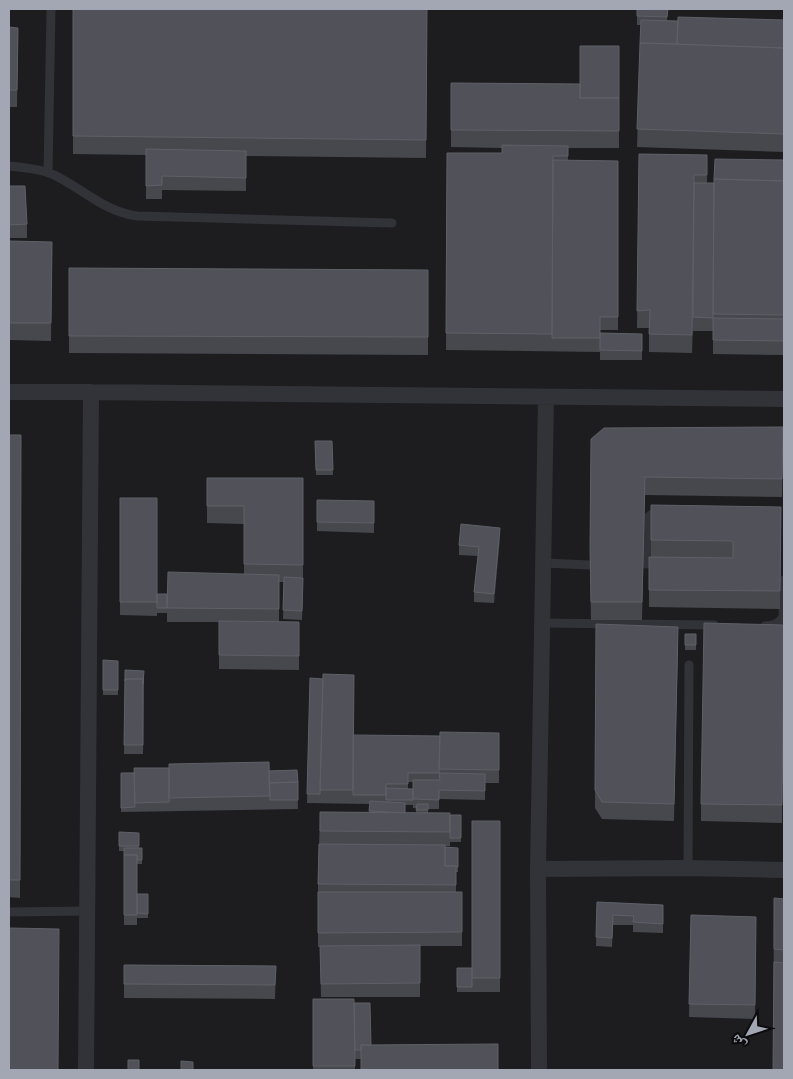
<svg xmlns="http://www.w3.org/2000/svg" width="793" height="1079" font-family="Cabin,'Noto Naskh Arabic',sans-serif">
	<rect width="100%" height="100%" fill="#111113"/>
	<path fill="#1d1d20" d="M 9,9 L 784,9 L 784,1070 L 9,1070 Z"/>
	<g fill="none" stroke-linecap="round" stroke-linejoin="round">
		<path stroke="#323338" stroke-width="9" d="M 9,166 C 25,168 43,169 58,177 C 85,191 106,212 137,216 L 392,223
			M 48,173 L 51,9
			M 543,563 L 590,565
			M 646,564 L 648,517 L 652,514 L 662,514
			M 542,623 L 714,625
			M 765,626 C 773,626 778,624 783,617 L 784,580
			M 688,868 L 689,665
			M 9,912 L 86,911"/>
		<path stroke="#323338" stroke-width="16" d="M 9,392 L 91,392 L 784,399
			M 538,869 L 688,868 L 784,870
			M 86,1070 L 91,392
			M 539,1070 L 538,869 L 546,397"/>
	</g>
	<path fill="#47484e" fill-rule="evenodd" d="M 73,9 L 427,9 L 426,158 L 246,156 L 246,191 L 162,190 L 162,199 L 146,199 L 146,155 L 73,154 Z
		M 637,9 L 668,9 L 667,21 L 784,20 L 784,152 L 637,147 L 641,25 L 637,25 Z
		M 9,27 L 18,28 L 17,107 L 9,107 Z
		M 619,46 L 619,148 L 568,148 L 568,160 L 618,161 L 618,330 L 600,330 L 600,352 L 446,350 L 447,153 L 502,153 L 502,148 L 451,147 L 451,83 L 580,84 Z
		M 639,154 L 707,155 L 707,183 L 714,183 L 784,160 L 784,355 L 713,354 L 713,331 L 693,331 L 693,321 L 692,353 L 649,352 L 649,328 L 637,328 Z
		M 9,186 L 27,224 L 27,238 L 9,238 Z
		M 9,241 L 52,242 L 51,341 L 9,340 Z
		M 69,268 L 428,270 L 428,355 L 69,353 Z
		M 600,333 L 642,334 L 642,360 L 600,360 Z
		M 9,435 L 21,435 L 20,898 L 9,897 Z
		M 591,439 L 783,445 L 782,497 L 645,495 L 642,620 L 591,620 L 590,565 Z
		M 315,441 L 332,441 L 333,475 L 316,475 Z
		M 207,478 L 303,478 L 303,587 L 302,620 L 283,619 L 284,582 L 279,582 L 279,622 L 299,622 L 299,670 L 219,669 L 219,622 L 167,622 L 167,613 L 157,613 L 157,616 L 120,615 L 120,498 L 157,594 L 167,594 L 244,574 L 244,524 L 207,523 Z
		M 317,500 L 374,501 L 374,533 L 317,531 Z
		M 651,505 L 781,507 L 780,609 L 649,607 L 649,557 L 651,557 Z
		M 500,537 L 494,603 L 474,602 L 474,592 L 478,556 L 459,555 L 459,545 Z
		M 596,624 L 678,644 L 674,821 L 602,819 L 595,808 Z
		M 784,625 L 782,823 L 701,821 L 701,804 Z
		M 685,634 L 696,634 L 696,650 L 685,650 Z
		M 103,660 L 118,661 L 118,695 L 103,695 Z
		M 125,670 L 144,671 L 143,754 L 124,754 Z
		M 310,678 L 353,755 L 440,736 L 499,733 L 499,783 L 485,783 L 485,800 L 439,799 L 439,809 L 428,809 L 428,813 L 450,820 L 461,815 L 461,842 L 450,842 L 450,846 L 445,846 L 445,847 L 458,848 L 458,872 L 456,872 L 456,892 L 462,892 L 462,946 L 420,946 L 420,997 L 321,997 L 320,947 L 318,947 L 318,884 L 320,812 L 369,812 L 370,804 L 307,803 ZM 408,782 L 413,782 L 413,789 L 408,789 ZM 405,805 L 413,805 L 413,808 L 416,808 L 416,813 L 405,813 Z
		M 297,770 L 298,809 L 121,812 L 121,773 Z
		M 500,821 L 500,992 L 457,992 L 457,968 L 472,968 Z
		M 119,832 L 139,833 L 139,848 L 142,848 L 142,864 L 137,864 L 137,894 L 148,894 L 148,918 L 137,918 L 137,925 L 124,925 L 124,851 L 119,851 Z
		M 774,898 L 784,899 L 784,1070 L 773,1070 Z
		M 597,902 L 663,905 L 663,933 L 633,932 L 633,925 L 613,925 L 612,947 L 596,946 Z
		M 691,915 L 756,917 L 755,1019 L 689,1017 Z
		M 124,965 L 276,966 L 275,999 L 124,998 Z
		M 313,999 L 354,1003 L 370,1003 L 361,1059 L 355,1059 L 355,1070 L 313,1070 Z"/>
	<path fill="#2d2e32" d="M 783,427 L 783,445 L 782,497 L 782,479 Z
		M 500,528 L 500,537 L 494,603 L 494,594 Z"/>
	<path fill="#515259" stroke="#5e6067" d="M 73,9 L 427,9 L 426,140 L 73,136 Z
		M 637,9 L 668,9 L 667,17 L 637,16 Z
		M 678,17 L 784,20 L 784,48 L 677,44 Z
		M 641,20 L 678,21 L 677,44 L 640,43 Z
		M 9,27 L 18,28 L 17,90 L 9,90 Z
		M 640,43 L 784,48 L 784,134 L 637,129 Z
		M 580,46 L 619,46 L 619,98 L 580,98 Z
		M 451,83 L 580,84 L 580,98 L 619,98 L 619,131 L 451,130 Z
		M 502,145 L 568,146 L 568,156 L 553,156 L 552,334 L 446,333 L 447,153 L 502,153 Z
		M 146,149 L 246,151 L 246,178 L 162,176 L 162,185 L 146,186 Z
		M 639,154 L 707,155 L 707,175 L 694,175 L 692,335 L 649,334 L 650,310 L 637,311 Z
		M 715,159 L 784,160 L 784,181 L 714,179 Z
		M 553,160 L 618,161 L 618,317 L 600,317 L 600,338 L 552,338 Z
		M 714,179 L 784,181 L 784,315 L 713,314 Z
		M 694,183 L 714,183 L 713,318 L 693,317 Z
		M 9,186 L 25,186 L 27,224 L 9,225 Z
		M 9,241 L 52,242 L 51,323 L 9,323 Z
		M 69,268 L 428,270 L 428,337 L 69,336 Z
		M 713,318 L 784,319 L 784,341 L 713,340 Z
		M 600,333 L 642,334 L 642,351 L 600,350 Z
		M 783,427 L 782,479 L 645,477 L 642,602 L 591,602 L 590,547 L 591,439 L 604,428 Z
		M 9,435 L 21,435 L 20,880 L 9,880 Z
		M 315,441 L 332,441 L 333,470 L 316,470 Z
		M 207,478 L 303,478 L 303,565 L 244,564 L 244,506 L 207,506 Z
		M 120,498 L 157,498 L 157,602 L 120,602 Z
		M 317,500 L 374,501 L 374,523 L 317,522 Z
		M 651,505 L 781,507 L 780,591 L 649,590 L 649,557 L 733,558 L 733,541 L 651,540 Z
		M 461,524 L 500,528 L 494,594 L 474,592 L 479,547 L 459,545 Z
		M 168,572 L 279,575 L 279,609 L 167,608 Z
		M 284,577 L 303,578 L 302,611 L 283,610 Z
		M 157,594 L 167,594 L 167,608 L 157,608 Z
		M 219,621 L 299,622 L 299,656 L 219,655 Z
		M 704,623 L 784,625 L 782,805 L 701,804 Z
		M 596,624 L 678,627 L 674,804 L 602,802 L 595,790 Z
		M 685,634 L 696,634 L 696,645 L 685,645 Z
		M 103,660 L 118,661 L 118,690 L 103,690 Z
		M 125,670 L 144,671 L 143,684 L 143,679 L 125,679 L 125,681 Z
		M 323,674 L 354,675 L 353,790 L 320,790 Z
		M 310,678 L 323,679 L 320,794 L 307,794 Z
		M 125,679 L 143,679 L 143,745 L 124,745 Z
		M 440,732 L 499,733 L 499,770 L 439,769 Z
		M 353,735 L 440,736 L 439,773 L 408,773 L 408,784 L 386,784 L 386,795 L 353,795 Z
		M 269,762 L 270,796 L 169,798 L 169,764 Z
		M 134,768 L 169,768 L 169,802 L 135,803 Z
		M 297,770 L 298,782 L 269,783 L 269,771 Z
		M 121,773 L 134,773 L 135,807 L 121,808 Z
		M 439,773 L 485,774 L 485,791 L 439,790 L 439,800 L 413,799 L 413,780 L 440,780 Z
		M 298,782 L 298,800 L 270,800 L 269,783 Z
		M 386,788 L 413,789 L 413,800 L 386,800 Z
		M 370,801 L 405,803 L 405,813 L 369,811 Z
		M 417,804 L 428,804 L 428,810 L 416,810 Z
		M 320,812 L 450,813 L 450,832 L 320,831 Z
		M 450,815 L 461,815 L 461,838 L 450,838 Z
		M 472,821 L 500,821 L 500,978 L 472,978 Z
		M 119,832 L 139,833 L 139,846 L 119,846 Z
		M 319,844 L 445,845 L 445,866 L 456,866 L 456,885 L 318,884 Z
		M 445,847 L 458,848 L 458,867 L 456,867 L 456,866 L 445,866 Z
		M 124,848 L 142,848 L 142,860 L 137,860 L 137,855 L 124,855 Z
		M 124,855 L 137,855 L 137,915 L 124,915 Z
		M 318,892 L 462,892 L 462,932 L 318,933 Z
		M 137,894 L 148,894 L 148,914 L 137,913 Z
		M 774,898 L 784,899 L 784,950 L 774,949 Z
		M 597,902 L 663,905 L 663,924 L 633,922 L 634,916 L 613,915 L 612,938 L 596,937 Z
		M 691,915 L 756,917 L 755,1005 L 689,1004 Z
		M 9,928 L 59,929 L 58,1070 L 9,1070 Z
		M 420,945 L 420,983 L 321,984 L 320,946 Z
		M 774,962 L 784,963 L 784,1070 L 773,1069 Z
		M 124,965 L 276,966 L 275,985 L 124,984 Z
		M 457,968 L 472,968 L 472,987 L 457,987 Z
		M 313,999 L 354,999 L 355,1066 L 313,1066 Z
		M 354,1003 L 370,1003 L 371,1045 L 361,1045 L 361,1050 L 355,1050 Z
		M 498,1044 L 498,1070 L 361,1070 L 361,1045 Z
		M 128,1060 L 139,1060 L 139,1070 L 128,1070 Z
		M 181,1061 L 193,1062 L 193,1070 L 198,1070 L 181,1070 Z"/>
	<rect width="793" height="1079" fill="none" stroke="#a3a7b3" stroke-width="20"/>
	<g transform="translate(748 1034) rotate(230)" stroke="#0c0c0e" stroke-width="4" paint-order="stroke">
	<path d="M0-4L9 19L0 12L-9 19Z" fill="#a3a7b3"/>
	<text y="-8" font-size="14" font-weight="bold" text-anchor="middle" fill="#a3a7b3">ش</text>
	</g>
</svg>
